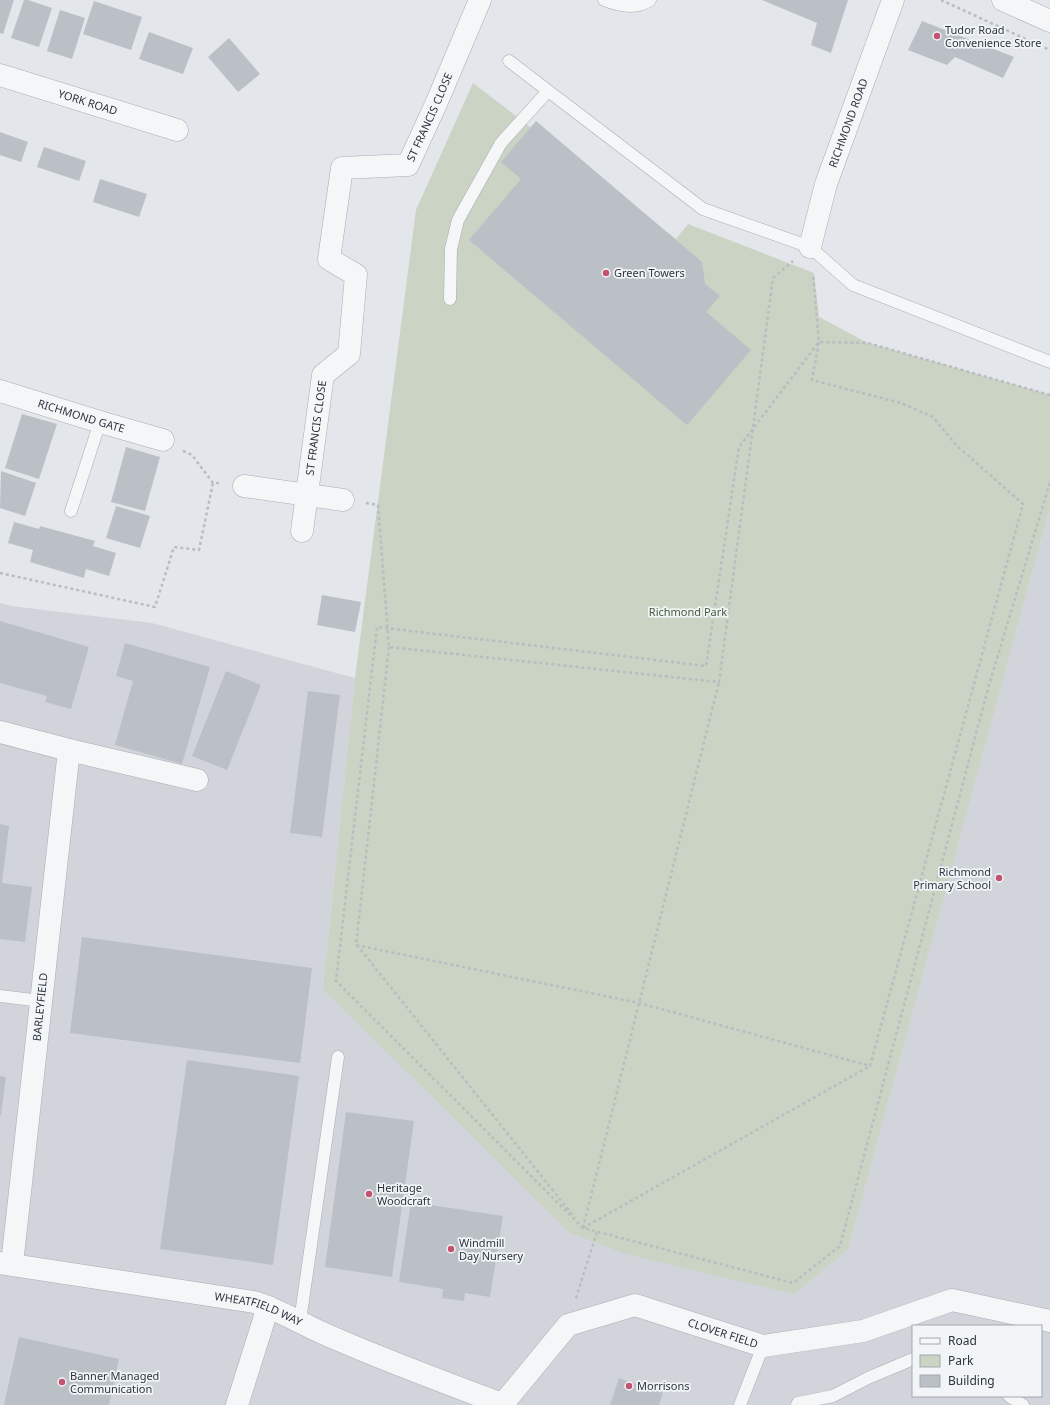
<svg xmlns="http://www.w3.org/2000/svg" width="1050" height="1405" font-family="'Noto Sans',sans-serif">
	<rect width="100%" height="100%" fill="#e3e6ea"/>
	<path fill="#d1d5db" fill-rule="evenodd" d="M 1050,507 L 1050,1405 L 0,1405 L 0,603 L 11,606 L 152,623 L 355,678 L 323,989 L 794,1294 L 848,1250 ZM 913,1326 L 1041,1326 L 1041,1396 L 913,1396 Z"/>
	<path fill="#cad3c4" d="M 473,83 L 676,239 L 688,224 L 814,273 L 819,317 L 868,343 L 1050,395 L 1050,507 L 848,1250 L 794,1294 L 625,1254 L 569,1232 L 323,989 L 355,678 L 416,210 Z"/>
	<path fill="#bac0c6" d="M 0,0 L 14,0 L 3,34 L 0,33 Z
		M 24,0 L 28,0 L 52,8 L 39,47 L 11,38 Z
		M 762,0 L 848,0 L 831,53 L 811,45 L 817,23 Z
		M 94,1 L 142,17 L 131,50 L 83,34 Z
		M 60,10 L 85,18 L 72,59 L 47,51 Z
		M 922,21 L 1014,57 L 1003,78 L 955,57 L 947,65 L 908,50 Z
		M 149,32 L 193,48 L 183,74 L 139,59 Z
		M 229,38 L 260,74 L 238,92 L 208,57 Z
		M 536,121 L 702,262 L 705,284 L 720,296 L 706,312 L 751,350 L 687,425 L 469,240 L 521,179 L 501,162 Z
		M 0,132 L 28,142 L 21,162 L 0,155 Z
		M 44,147 L 86,161 L 79,181 L 37,167 Z
		M 100,179 L 147,194 L 139,217 L 93,202 Z
		M 22,414 L 57,424 L 39,479 L 5,468 Z
		M 126,447 L 160,457 L 145,511 L 111,502 Z
		M 1,471 L 36,483 L 25,516 L 0,508 Z
		M 116,506 L 150,516 L 140,548 L 106,538 Z
		M 14,522 L 39,529 L 40,526 L 95,541 L 93,546 L 116,553 L 109,576 L 86,569 L 84,578 L 30,562 L 33,550 L 8,543 Z
		M 322,595 L 361,602 L 355,632 L 317,625 Z
		M 0,621 L 89,647 L 71,709 L 45,702 L 47,696 L 0,683 Z
		M 125,643 L 210,667 L 182,764 L 115,745 L 133,681 L 116,676 Z
		M 226,671 L 261,685 L 227,770 L 192,756 Z
		M 308,691 L 340,695 L 322,837 L 290,833 Z
		M 0,824 L 9,826 L 2,883 L 32,887 L 25,942 L 0,939 Z
		M 82,937 L 312,968 L 300,1063 L 70,1033 Z
		M 187,1060 L 299,1076 L 273,1265 L 160,1249 Z
		M 0,1076 L 6,1077 L 1,1115 L 0,1115 Z
		M 346,1112 L 414,1121 L 392,1277 L 325,1267 Z
		M 411,1202 L 503,1216 L 490,1297 L 465,1293 L 464,1301 L 442,1298 L 443,1289 L 399,1282 Z
		M 19,1337 L 119,1359 L 109,1405 L 4,1405 Z
		M 619,1378 L 663,1393 L 659,1405 L 610,1405 Z"/>
	<g fill="none" stroke-linecap="round" stroke-linejoin="round">
		<g stroke="#a8adb4" stroke-width="13">
			<path id="lane" d="M 604,0 C 619,6 636,10 650,0
				M 509,61 L 703,209 L 810,247 L 853,285 L 1050,362
				M 450,299 L 451,249 L 458,220 L 501,143 L 548,91
				M 71,511 L 100,422
				M 0,996 L 41,1001
				M 300,1321 L 338,1057
				M 1009,1396 L 1023,1405
				M 740,1405 L 763,1346
				M 797,1405 L 798,1403 L 833,1396 L 868,1378 L 913,1359"/>
		</g>
		<g stroke="#a8adb4" stroke-width="23">
			<g id="street">
				<path d="M 1003,0 L 1050,21"/>
				<path id="s1" d="M 0,75 L 177,130"/>
				<path id="s2" d="M 810,247 L 826,184 L 893,0"/>
				<path id="s3" d="M 0,391 L 100,422 L 163,440"/>
				<path d="M 244,486 L 343,500"/>
				<path id="s4" d="M 302,531 L 323,375 L 349,354 L 356,275 L 329,259 L 342,168 L 408,165 L 436,104 L 480,0"/>
				<path d="M 0,732 L 69,750 L 12,1264"/>
				<path d="M 69,750 L 197,780"/>
				<path id="s5" d="M 0,1263 L 254,1302 C 283,1311 306,1327 334,1338 C 389,1362 446,1383 502,1404"/>
				<path d="M 237,1405 L 268,1307"/>
				<path id="s6" d="M 502,1405 L 568,1325 L 635,1305 L 763,1346 L 863,1331 L 952,1300 L 1050,1321"/>
			</g>
		</g>
		<path stroke="#b9bcc1" stroke-width="2.5" stroke-dasharray="3 3" stroke-linecap="butt" d="M 941,0 L 1050,50
			M 1050,395 L 868,343 L 819,342 L 739,447 L 706,666 L 377,627 L 336,981 L 583,1228 L 793,1283 L 840,1246 L 989,685 L 1050,482
			M 183,451 L 192,455 L 213,483 L 221,483
			M 366,503 L 378,505 L 389,647 L 719,682 L 773,278 L 793,261
			M 0,573 L 155,607 L 174,547 L 199,550 L 213,483
			M 389,647 L 356,945 L 639,1003 L 870,1066 L 1023,504 L 956,445 L 933,417 L 901,403 L 812,380 L 819,342 L 813,275
			M 357,945 L 575,1218
			M 583,1228 L 870,1066
			M 583,1228 L 719,682
			M 576,1298 L 597,1232"/>
		<use href="#lane" stroke="#f5f6f8" stroke-width="12"/>
		<use href="#street" stroke="#f5f6f8" stroke-width="22"/>
	</g>
	<g fill="#c35370" stroke="#f2f5f7" stroke-width="1.5">
		<circle cx="937" cy="36" r="4"/>
		<circle cx="606" cy="273" r="4"/>
		<circle cx="999" cy="878" r="4"/>
		<circle cx="369" cy="1194" r="4"/>
		<circle cx="451" cy="1249" r="4"/>
		<circle cx="62" cy="1382" r="4"/>
		<circle cx="629" cy="1386" r="4"/>
	</g>
	<g text-anchor="middle" stroke-width="3.5" stroke-linejoin="round" paint-order="stroke">
		<g font-size="11" fill="#2c3540" stroke="#f2f5f7" text-anchor="start">
			<text x="945" y="34">Tudor Road<tspan x="945" dy="13">Convenience Store</tspan></text>
			<text x="614" y="277">Green Towers</text>
			<text x="991" y="876" text-anchor="end">Richmond<tspan x="991" dy="13">Primary School</tspan></text>
			<text x="377" y="1192">Heritage<tspan x="377" dy="13">Woodcraft</tspan></text>
			<text x="459" y="1247">Windmill<tspan x="459" dy="13">Day Nursery</tspan></text>
			<text x="70" y="1380">Banner Managed<tspan x="70" dy="13">Communication</tspan></text>
			<text x="637" y="1390">Morrisons</text>
		</g>
		<g font-size="11" fill="#2c3540" stroke="#f2f5f7">
			<text dy="4" stroke="none"><textPath href="#s1" startOffset="92">YORK ROAD</textPath></text>
			<text dy="4" stroke="none"><textPath href="#s4" startOffset="512">ST FRANCIS CLOSE</textPath></text>
			<text dy="4" stroke="none"><textPath href="#s2" startOffset="130">RICHMOND ROAD</textPath></text>
			<text dy="4" stroke="none"><textPath href="#s3" startOffset="85">RICHMOND GATE</textPath></text>
			<text dy="4" stroke="none"><textPath href="#s4" startOffset="104">ST FRANCIS CLOSE</textPath></text>
			<text transform="translate(40 1007) rotate(-84)" y="4">BARLEYFIELD</text>
			<text dy="4" stroke="none"><textPath href="#s5" startOffset="263">WHEATFIELD WAY</textPath></text>
			<text dy="4" stroke="none"><textPath href="#s6" startOffset="266">CLOVER FIELD</textPath></text>
		</g>
		<g font-size="11" fill="#445b3a" stroke="#f2f5f7">
			<text x="688" y="616">Richmond Park</text>
		</g>
	</g>
	<rect x="912" y="1325" width="130" height="72" fill="#f2f5f7" stroke="#a3a8ae"/>
	<rect x="920" y="1338" width="20" height="6" fill="#f5f6f8" stroke="#a3a8ae"/>
	<text x="948" y="1345" font-size="12" fill="#2c3540">Road</text>
	<rect x="920" y="1355" width="20" height="12" fill="#cad3c4" stroke="#a3a8ae"/>
	<text x="948" y="1365" font-size="12" fill="#2c3540">Park</text>
	<rect x="920" y="1375" width="20" height="12" fill="#bac0c6" stroke="#a3a8ae"/>
	<text x="948" y="1385" font-size="12" fill="#2c3540">Building</text>
</svg>
